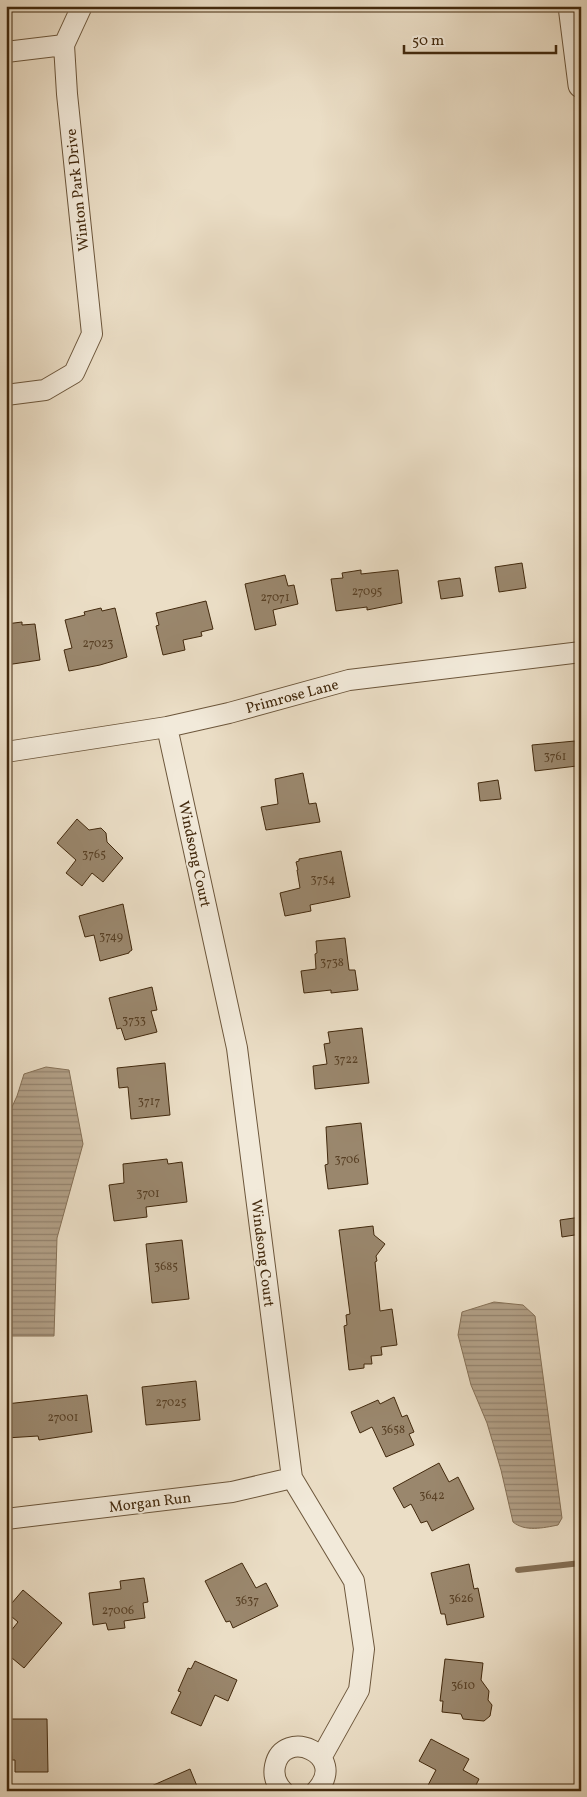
<svg xmlns="http://www.w3.org/2000/svg" width="587" height="1797" font-family="Vollkorn,serif">
	<defs>
		<pattern id="water-rules" width="6" height="5" patternUnits="userSpaceOnUse" patternTransform="scale(1.25)"><rect width="6" height="5" fill="#b2a087"/><path d="M0 2.5h6" fill="none" stroke="#92826d"/></pattern>
	</defs>
	<rect width="100%" height="100%" fill="#ebdec6"/>
	<filter id="stains"><feTurbulence type="fractalNoise" baseFrequency=".004" numOctaves="4"/><feColorMatrix values="0 0 0 0 .2 0 0 0 0 .09 0 0 0 0 .02 0 0 0 .5 -.17"/></filter>
	<radialGradient id="worn" r=".72"><stop offset=".6" stop-color="#630" stop-opacity="0"/><stop offset="1" stop-color="#630" stop-opacity=".3"/></radialGradient>
	<path fill="url(#water-rules)" stroke="#857056" d="M 46,1067 L 69,1070 L 83,1144 L 57,1238 L 54,1336 L 6,1336 L 6,1120 L 17,1096 L 24,1074 Z
		M 494,1302 L 523,1305 L 535,1316 L 562,1518 L 558,1525 C 543,1528 525,1532 513,1522 L 501,1470 L 487,1423 L 471,1385 L 458,1335 L 462,1312 Z"/>
	<g fill="none" stroke-linecap="round" stroke-linejoin="round">
		<path stroke="#857056" stroke-width="6" d="M 518,1570 L 581,1563"/>
	</g>
	<path fill="#9a876d" stroke="#42290d" d="M 522,563 L 526,588 L 499,592 L 495,567 Z
		M 361,570 L 361,574 L 398,570 L 402,603 L 367,610 L 367,607 L 336,611 L 331,579 L 343,578 L 342,573 Z
		M 285,575 L 288,586 L 294,585 L 298,604 L 273,610 L 276,625 L 255,630 L 245,584 Z
		M 460,578 L 463,596 L 441,599 L 438,581 Z
		M 206,601 L 213,629 L 201,632 L 202,636 L 183,640 L 185,650 L 163,655 L 156,626 L 159,625 L 156,613 Z
		M 101,608 L 102,611 L 115,608 L 127,657 L 100,665 L 69,671 L 64,650 L 72,648 L 65,620 L 85,615 L 84,612 Z
		M 22,622 L 22,625 L 35,624 L 40,660 L 6,665 L 6,624 Z
		M 575,741 L 577,766 L 535,771 L 532,745 Z
		M 303,773 L 309,804 L 316,803 L 320,822 L 266,830 L 261,807 L 278,804 L 275,779 Z
		M 498,780 L 501,799 L 480,801 L 478,783 Z
		M 77,819 L 89,830 L 101,828 L 106,833 L 107,842 L 123,858 L 103,882 L 92,873 L 82,886 L 66,873 L 76,860 L 57,843 Z
		M 341,851 L 350,897 L 310,905 L 311,911 L 285,916 L 280,893 L 300,888 L 297,870 L 298,870 L 296,862 L 299,861 L 299,859 Z
		M 123,904 L 132,950 L 129,952 L 129,953 L 100,961 L 94,935 L 85,937 L 79,916 Z
		M 345,938 L 349,970 L 355,970 L 358,990 L 331,993 L 331,990 L 304,993 L 301,971 L 316,969 L 315,954 L 317,953 L 316,941 Z
		M 152,987 L 157,1010 L 151,1011 L 157,1032 L 125,1040 L 121,1028 L 117,1029 L 109,998 Z
		M 362,1028 L 369,1083 L 315,1089 L 313,1066 L 327,1064 L 324,1044 L 330,1043 L 328,1032 Z
		M 165,1063 L 170,1115 L 131,1119 L 128,1087 L 119,1088 L 117,1068 Z
		M 361,1123 L 368,1184 L 328,1189 L 325,1165 L 328,1164 L 326,1127 Z
		M 167,1159 L 168,1164 L 182,1162 L 187,1202 L 146,1207 L 147,1217 L 114,1221 L 109,1185 L 124,1183 L 123,1164 Z
		M 581,1217 L 581,1234 L 562,1237 L 560,1220 Z
		M 373,1226 L 374,1235 L 385,1244 L 376,1256 L 377,1261 L 375,1262 L 380,1311 L 392,1309 L 397,1345 L 381,1347 L 382,1355 L 371,1356 L 372,1364 L 364,1364 L 364,1368 L 349,1370 L 344,1326 L 347,1325 L 346,1315 L 350,1314 L 339,1230 Z
		M 182,1240 L 189,1299 L 152,1303 L 146,1244 Z
		M 196,1381 L 200,1420 L 146,1425 L 142,1387 Z
		M 87,1395 L 92,1432 L 39,1440 L 38,1436 L 6,1438 L 6,1404 Z
		M 394,1397 L 402,1417 L 407,1415 L 414,1432 L 409,1434 L 414,1445 L 386,1457 L 372,1427 L 360,1433 L 351,1412 L 378,1400 L 380,1404 Z
		M 439,1463 L 449,1482 L 458,1477 L 474,1509 L 432,1531 L 427,1521 L 421,1523 L 411,1504 L 404,1508 L 393,1488 Z
		M 242,1563 L 256,1588 L 266,1583 L 278,1606 L 233,1628 L 230,1621 L 226,1622 L 205,1581 Z
		M 469,1564 L 474,1589 L 478,1588 L 484,1617 L 447,1625 L 445,1614 L 441,1614 L 431,1573 Z
		M 144,1578 L 148,1602 L 143,1603 L 145,1618 L 124,1621 L 125,1628 L 108,1630 L 106,1623 L 93,1625 L 89,1593 L 121,1589 L 120,1581 Z
		M 23,1590 L 62,1623 L 24,1668 L 6,1653 L 6,1637 L 18,1622 L 6,1612 L 6,1610 Z
		M 445,1659 L 483,1663 L 481,1680 L 489,1691 L 488,1700 L 492,1705 L 490,1716 L 484,1721 L 463,1719 L 461,1714 L 442,1712 L 443,1701 L 440,1701 Z
		M 195,1661 L 237,1680 L 228,1701 L 215,1695 L 201,1726 L 171,1713 L 181,1692 L 178,1691 L 188,1668 L 191,1669 Z
		M 6,1719 L 47,1719 L 48,1772 L 15,1772 L 15,1760 L 12,1760 L 11,1739 L 6,1739 Z
		M 431,1739 L 469,1759 L 463,1770 L 479,1779 L 473,1791 L 425,1791 L 436,1770 L 419,1761 Z
		M 190,1769 L 199,1791 L 140,1791 Z"/>
	<g fill="none" stroke-linecap="round" stroke-linejoin="round">
		<g stroke="#6c563b" stroke-width="22">
			<path id="minor" d="M 6,52 L 64,45
				M 6,395 L 45,390 L 74,373 L 92,334 L 67,94 L 64,45 L 82,6
				M 167,727 L 237,1048 L 292,1478 L 354,1581 L 364,1649 L 359,1690 L 321,1758
				M 6,752 L 167,727 L 229,713 L 349,680 L 581,652
				M 6,1519 L 232,1492 L 292,1478
				M 283,1791 C 276,1784 273,1776 275,1766 C 283,1726 350,1755 316,1791"/>
		</g>
		<g stroke="#6c563b" stroke-width="27">
			<path id="tertiary" d="M 571,6 L 581,85"/>
		</g>
		<use href="#minor" stroke="#f2eada" stroke-width="20"/>
		<use href="#tertiary" stroke="#f2eada" stroke-width="25"/>
	</g>
	<g text-anchor="middle" stroke-width="4" stroke-linejoin="round" paint-order="stroke">
		<g font-size="12" fill="#584025">
			<text x="367" y="595">27095</text>
			<text x="275" y="601">27071</text>
			<text x="98" y="647">27023</text>
			<text x="555" y="760">3761</text>
			<text x="94" y="858">3765</text>
			<text x="323" y="883">3754</text>
			<text x="111" y="940">3749</text>
			<text x="332" y="966">3738</text>
			<text x="134" y="1024">3733</text>
			<text x="346" y="1063">3722</text>
			<text x="149" y="1105">3717</text>
			<text x="347" y="1163">3706</text>
			<text x="148" y="1197">3701</text>
			<text x="166" y="1270">3685</text>
			<text x="171" y="1406">27025</text>
			<text x="63" y="1421">27001</text>
			<text x="393" y="1433">3658</text>
			<text x="432" y="1499">3642</text>
			<text x="461" y="1602">3626</text>
			<text x="247" y="1604">3637</text>
			<text x="118" y="1614">27006</text>
			<text x="463" y="1689">3610</text>
		</g>
		<g font-size="15" fill="#42290d" stroke="#f2eada">
			<text transform="translate(77 190) rotate(-96)" y="5">Winton Park Drive</text>
			<text transform="translate(292 696) rotate(-15)" y="5">Primrose Lane</text>
			<text transform="translate(195 854) rotate(78)" y="5">Windsong Court</text>
			<text transform="translate(263 1253) rotate(83)" y="5">Windsong Court</text>
			<text transform="translate(150 1502) rotate(-7)" y="5">Morgan Run</text>
		</g>
	</g>
	<rect width="587" height="1797" fill="none" stroke="#ebdec6" stroke-width="25"/>
	<rect x="8" y="8" width="572" height="1782" fill="none" stroke="#42290d" stroke-width="2.5"/>
	<rect x="12" y="12" width="562" height="1772" fill="none" stroke="#42290d"/>
	<path d="M404 45v8h152v-8" fill="none" stroke="#42290d" stroke-width="2.5"/>
	<text x="412" y="45" font-size="15" fill="#42290d" stroke="#f2eada" stroke-width="4" paint-order="stroke">50 m</text>
	<rect width="100%" height="100%" filter="url(#stains)"/>
	<rect width="100%" height="100%" fill="url(#worn)"/>
</svg>
